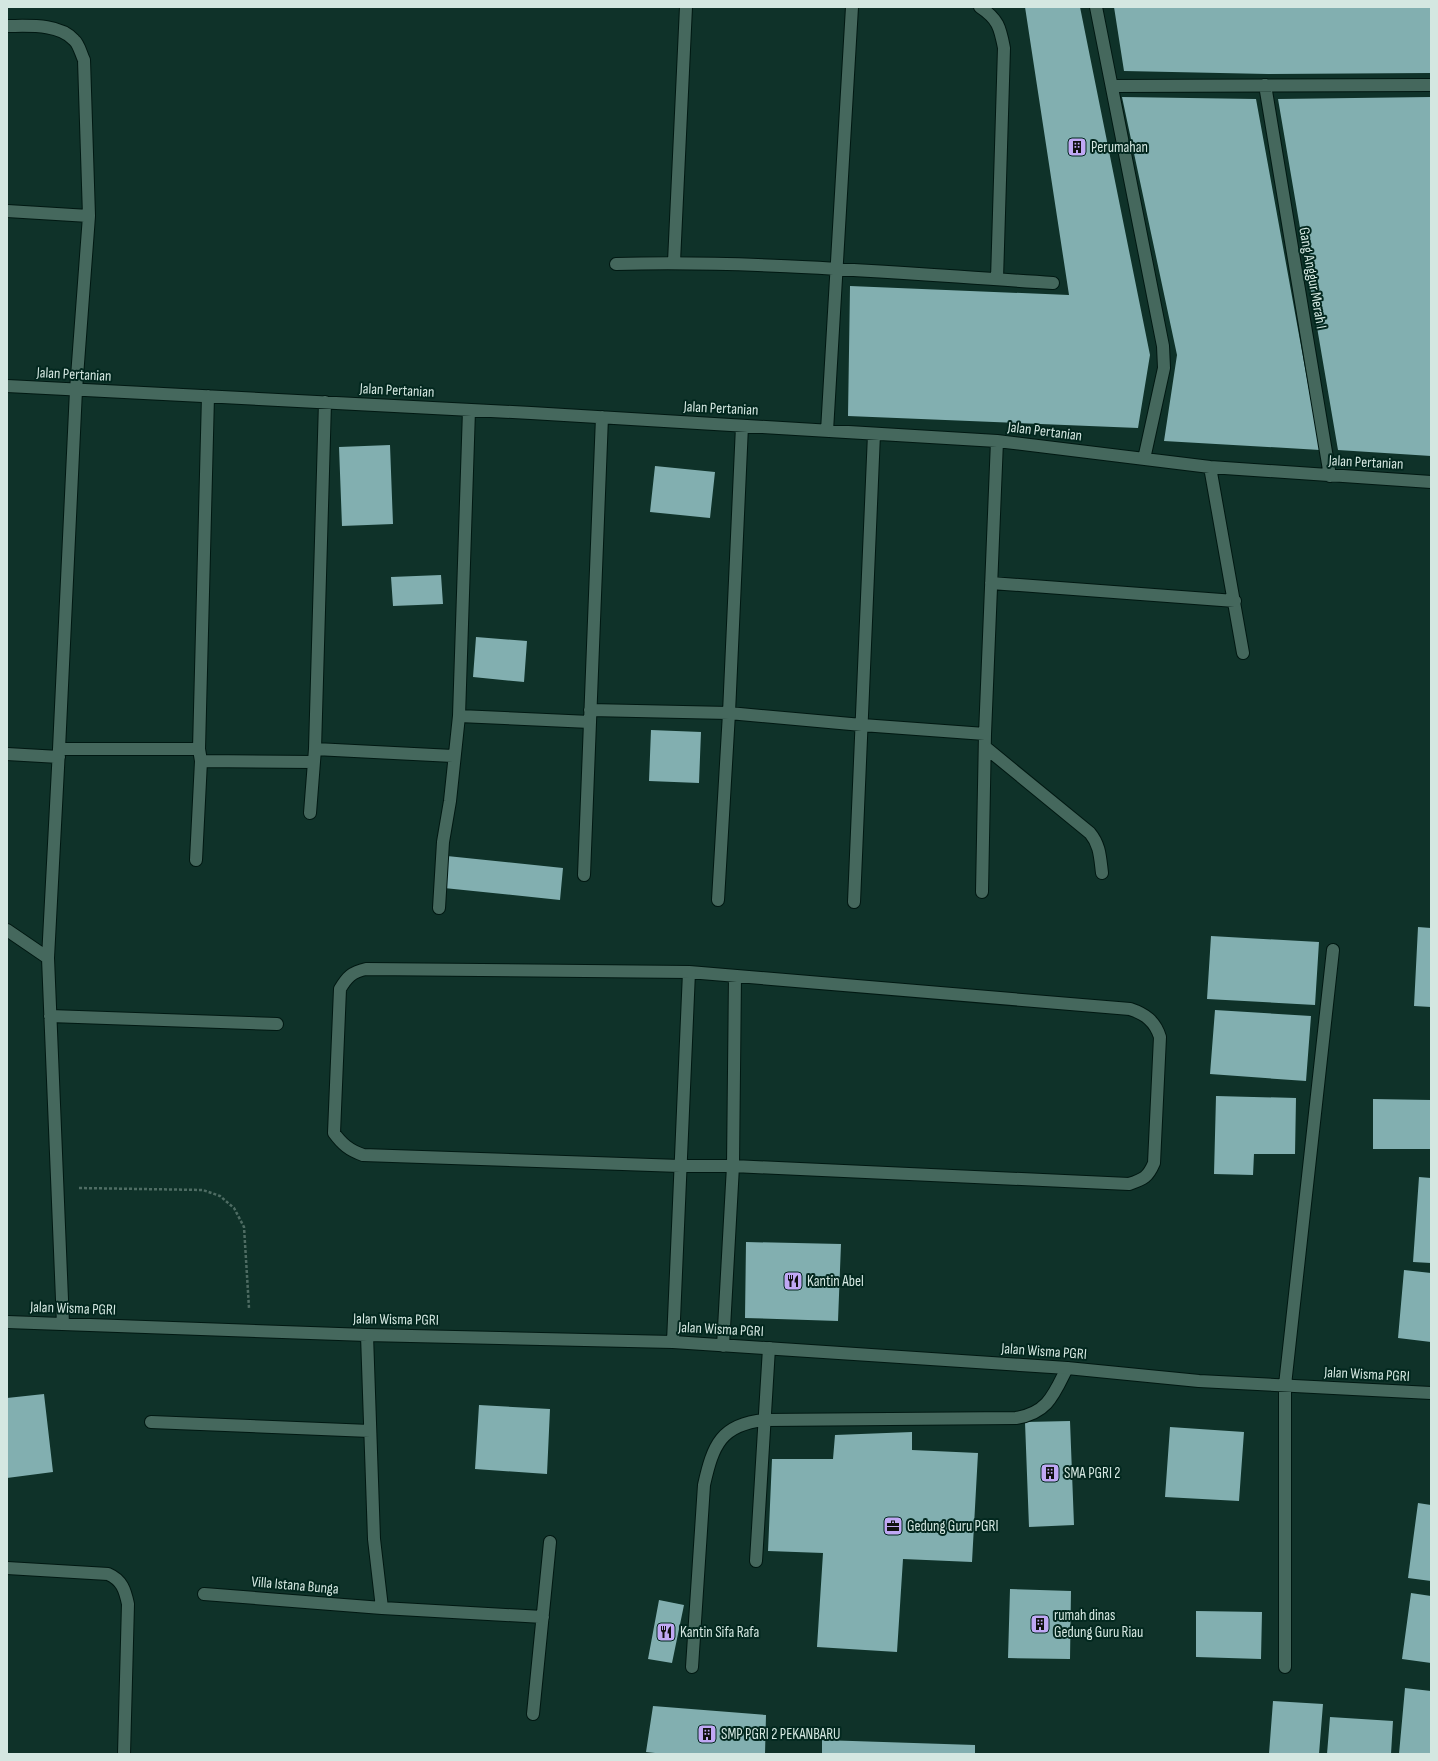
<svg xmlns="http://www.w3.org/2000/svg" width="1438" height="1761" font-family="'Sofia Sans Condensed',sans-serif">
	<rect width="100%" height="100%" fill="#0f3229"/>
	<path fill="#82afb0" d="M 1025,7 L 1080,7 L 1150,355 L 1138,428 L 848,416 L 850,286 L 1069,295 Z
		M 1114,7 L 1431,7 L 1431,73 L 1268,74 L 1124,71 Z
		M 1122,97 L 1256,99 L 1320,450 L 1164,441 L 1177,355 Z
		M 1431,97 L 1431,456 L 1338,450 L 1278,99 Z
		M 390,445 L 393,524 L 342,526 L 339,447 Z
		M 655,466 L 715,472 L 710,518 L 650,512 Z
		M 441,575 L 443,604 L 393,606 L 391,577 Z
		M 476,637 L 527,641 L 524,682 L 473,677 Z
		M 651,730 L 701,732 L 699,783 L 649,781 Z
		M 447,856 L 563,868 L 560,900 L 444,888 Z
		M 1418,927 L 1431,928 L 1431,1007 L 1414,1006 Z
		M 1211,936 L 1319,942 L 1315,1005 L 1207,999 Z
		M 1215,1010 L 1311,1016 L 1306,1081 L 1210,1074 Z
		M 1216,1096 L 1296,1098 L 1295,1154 L 1254,1154 L 1253,1175 L 1214,1174 Z
		M 1373,1099 L 1431,1100 L 1431,1149 L 1373,1149 Z
		M 1419,1177 L 1431,1178 L 1431,1263 L 1413,1262 Z
		M 746,1242 L 841,1244 L 838,1321 L 745,1318 Z
		M 1404,1270 L 1431,1273 L 1431,1342 L 1398,1338 Z
		M 44,1394 L 53,1472 L 7,1478 L 7,1398 Z
		M 479,1405 L 550,1409 L 547,1474 L 475,1469 Z
		M 1070,1421 L 1074,1525 L 1029,1527 L 1025,1422 Z
		M 1170,1427 L 1244,1432 L 1239,1501 L 1165,1497 Z
		M 912,1432 L 912,1450 L 978,1453 L 972,1562 L 903,1559 L 897,1652 L 817,1647 L 823,1553 L 768,1551 L 772,1459 L 833,1459 L 835,1435 Z
		M 1418,1503 L 1431,1505 L 1431,1581 L 1408,1578 Z
		M 1010,1589 L 1071,1591 L 1070,1659 L 1008,1658 Z
		M 1411,1593 L 1431,1596 L 1431,1663 L 1402,1659 Z
		M 659,1600 L 684,1605 L 672,1663 L 648,1659 Z
		M 1196,1611 L 1262,1612 L 1261,1659 L 1196,1657 Z
		M 1405,1688 L 1431,1691 L 1431,1754 L 1399,1754 Z
		M 1273,1701 L 1323,1704 L 1319,1754 L 1269,1754 Z
		M 653,1706 L 766,1715 L 765,1754 L 664,1754 L 646,1752 Z
		M 1330,1717 L 1393,1721 L 1391,1754 L 1327,1754 Z
		M 822,1740 L 975,1745 L 975,1754 L 822,1754 Z"/>
	<g fill="none" stroke-linecap="round" stroke-linejoin="round">
		<g stroke="#001812" stroke-width="14">
			<path id="lane" d="M 756,1561 L 769,1348
				M 692,1667 L 704,1485 C 713,1445 721,1424 765,1420 L 1016,1418 C 1048,1413 1054,1394 1067,1368"/>
		</g>
		<g stroke="#001812" stroke-width="14">
			<path id="street" d="M 980,7 C 998,19 1000,27 1004,48 L 997,279
				M 1096,7 L 1163,346 L 1164,368 L 1144,459
				M 7,26 C 27,26 59,23 74,40 C 79,44 81,54 84,60 L 89,216 L 76,390 L 59,749 L 48,958 L 63,1324
				M 1265,85 L 1330,476
				M 1112,86 L 1431,85
				M 7,211 L 89,216
				M 674,262 L 686,7
				M 616,264 C 762,260 907,274 1053,283
				M 7,386 L 531,413 L 997,441 L 1210,467 L 1431,482
				M 827,431 L 852,7
				M 1210,467 L 1243,653
				M 991,583 L 1235,601
				M 590,710 L 729,713 L 862,725 L 985,734
				M 459,716 L 590,722
				M 985,747 L 1090,833 C 1100,845 1100,857 1102,873
				M 59,749 L 199,749
				M 315,749 L 453,756
				M 7,754 L 59,757
				M 201,761 L 313,762
				M 310,813 L 315,749 L 325,402
				M 196,860 L 201,761 L 199,749 L 208,396
				M 584,875 L 602,417
				M 982,892 L 985,734 L 997,441
				M 718,900 L 729,713 L 742,426
				M 854,902 L 874,434
				M 439,908 L 443,842 L 450,801 L 459,716 L 469,410
				M 7,930 L 48,958
				M 366,969 L 689,972 L 1130,1009 C 1145,1014 1155,1021 1160,1037 L 1154,1163 C 1148,1177 1144,1179 1129,1184 L 733,1166 L 680,1166 L 363,1155 C 349,1150 342,1144 334,1133 L 340,989 C 347,977 352,972 366,969 Z
				M 50,1016 L 277,1024
				M 7,1322 L 367,1335 L 673,1342 L 1067,1368 L 1199,1381 L 1431,1393
				M 367,1335 L 374,1539 L 382,1608
				M 673,1342 L 689,972
				M 723,1346 L 733,1166 L 735,976
				M 151,1422 L 370,1431
				M 7,1568 L 108,1574 C 122,1580 125,1590 128,1604 L 124,1754
				M 204,1594 L 382,1608 L 543,1617
				M 1285,1667 L 1285,1385 L 1333,950
				M 533,1714 L 550,1542"/>
		</g>
		<path stroke="#4e6c63" stroke-width="2.5" stroke-dasharray="3 2" stroke-linecap="butt" d="M 79,1188 L 203,1190 L 220,1196 L 234,1208 L 244,1227 L 249,1308"/>
		<use href="#lane" stroke="#45685d" stroke-width="12"/>
		<use href="#street" stroke="#45685d" stroke-width="12"/>
	</g>
	<defs>
		<g id="building-square" transform="scale(1)"><rect x="-9" y="-9" width="18" height="18" rx="4" fill="#c0a8f4" stroke="#03281f"/><path d="M-4-6H4V6H1V3H-1V6H-4ZM-2.5-4.3h1.7v1.8h-1.7ZM.8-4.3h1.7v1.8H.8ZM-2.5-1h1.7V.8h-1.7ZM.8-1h1.7V.8H.8Z" fill="#111"/></g>
		<g id="restaurant-square" transform="scale(1)"><rect x="-9" y="-9" width="18" height="18" rx="4" fill="#c0a8f4" stroke="#03281f"/><path d="M-5-6h1v4h1v-4h1v4h1v-4h1v5L-1.5 .5V6h-2V.5L-5-1ZM5-6V6H3V1.5H1.5Q1.5-4 5-6Z" fill="#111"/></g>
		<g id="office-square" transform="scale(1)"><rect x="-9" y="-9" width="18" height="18" rx="4" fill="#c0a8f4" stroke="#03281f"/><path d="M-6-3h4V-5.5h4V-3h4V5H-6ZM-1-4.5V-3h2v-1.5ZM-6 0V1H6V0Z" fill="#111"/></g>
	</defs>
	<g fill-rule="evenodd">
		<use href="#building-square" x="1077" y="147"/>
		<use href="#restaurant-square" x="793" y="1281"/>
		<use href="#building-square" x="1050" y="1473"/>
		<use href="#office-square" x="893" y="1526"/>
		<use href="#building-square" x="1040" y="1624"/>
		<use href="#restaurant-square" x="666" y="1632"/>
		<use href="#building-square" x="707" y="1734"/>
	</g>
	<g text-anchor="middle" stroke-width="4" stroke-linejoin="round" paint-order="stroke">
		<g font-size="15" fill="#d4e7e1" stroke="#03281f" text-anchor="start">
			<text x="1091" y="152">Perumahan</text>
			<text x="807" y="1286">Kantin Abel</text>
			<text x="1064" y="1478">SMA PGRI 2</text>
			<text x="907" y="1531">Gedung Guru PGRI</text>
			<text x="1054" y="1620">rumah dinas<tspan x="1054" dy="17">Gedung Guru Riau</tspan></text>
			<text x="680" y="1637">Kantin Sifa Rafa</text>
			<text x="721" y="1739">SMP PGRI 2 PEKANBARU</text>
		</g>
		<g font-size="15" fill="#d4e7e1" stroke="#03281f">
			<text transform="translate(1313 278) rotate(80)" y="5">Gang Anggur Merah I</text>
			<text transform="translate(74 374) rotate(3)" y="5">Jalan Pertanian</text>
			<text transform="translate(397 390) rotate(3)" y="5">Jalan Pertanian</text>
			<text transform="translate(721 408) rotate(3)" y="5">Jalan Pertanian</text>
			<text transform="translate(1045 431) rotate(7)" y="5">Jalan Pertanian</text>
			<text transform="translate(1366 462) rotate(3)" y="5">Jalan Pertanian</text>
			<text transform="translate(73 1308) rotate(2)" y="5">Jalan Wisma PGRI</text>
			<text transform="translate(396 1319) rotate(1)" y="5">Jalan Wisma PGRI</text>
			<text transform="translate(721 1329) rotate(3)" y="5">Jalan Wisma PGRI</text>
			<text transform="translate(1044 1351) rotate(4)" y="5">Jalan Wisma PGRI</text>
			<text transform="translate(1367 1374) rotate(3)" y="5">Jalan Wisma PGRI</text>
			<text transform="translate(295 1585) rotate(5)" y="5">Villa Istana Bunga</text>
		</g>
	</g>
	<rect width="1438" height="1761" fill="none" stroke="#d4e7e1" stroke-width="16"/>
</svg>
